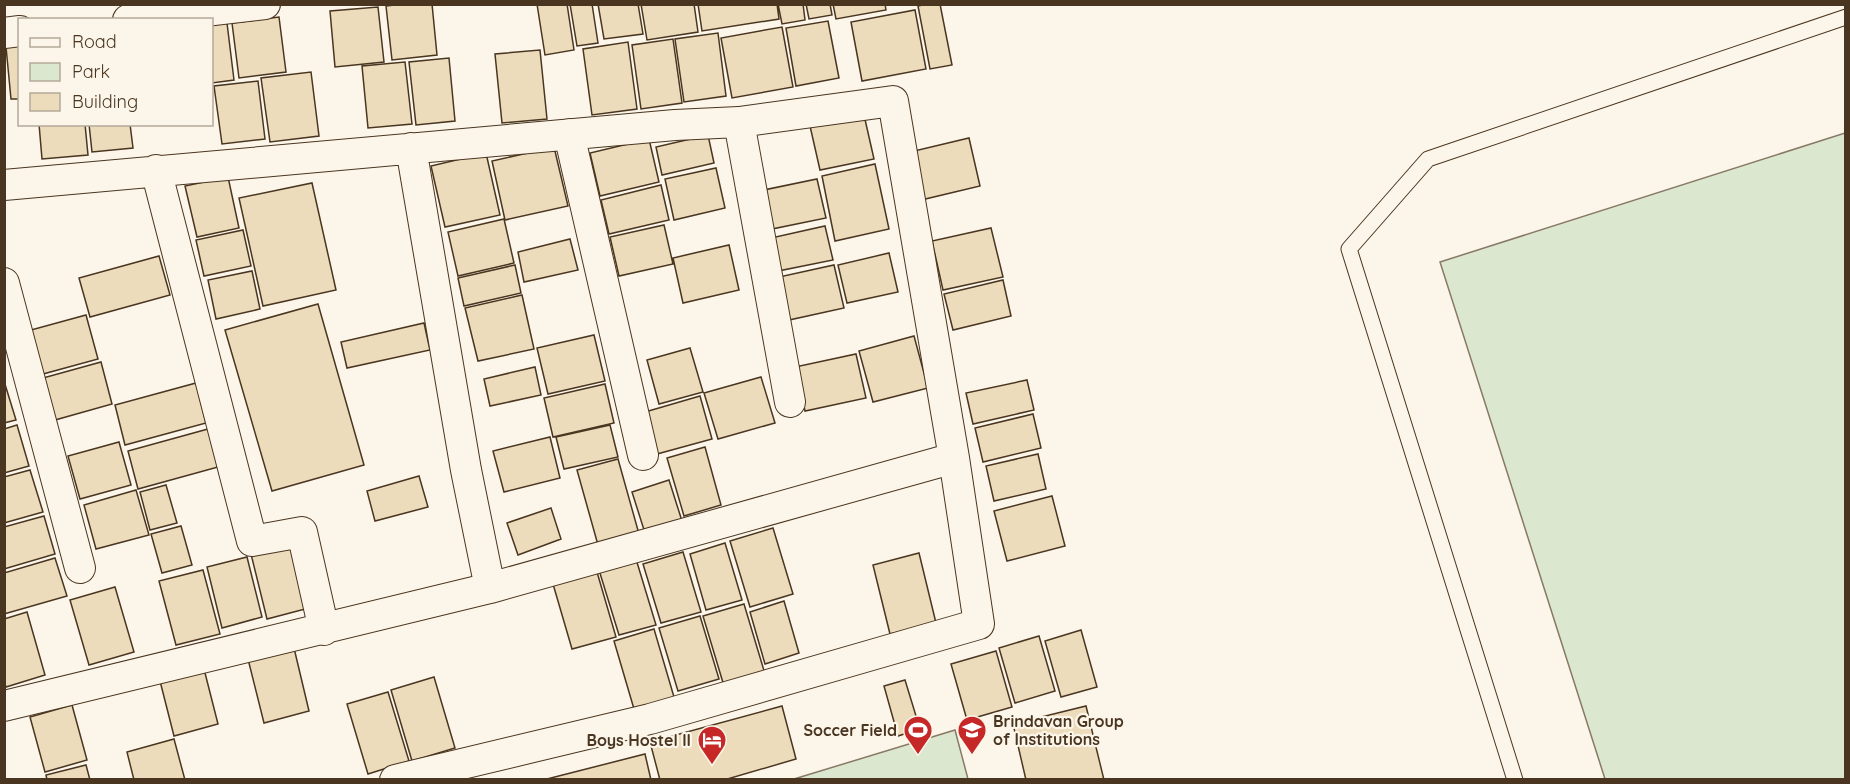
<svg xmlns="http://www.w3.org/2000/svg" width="1850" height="784" font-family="Quicksand,sans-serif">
	<rect width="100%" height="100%" fill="#fbf6e9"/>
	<path fill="#dce7d0" stroke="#887966" stroke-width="1.5" d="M 1845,133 L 1845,779 L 1605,779 L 1440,262 Z
		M 955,730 L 968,779 L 794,779 Z"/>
	<path fill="#ecdcbc" stroke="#4a3520" stroke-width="1.5" d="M 403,4 L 432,4 L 437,55 L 392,60 L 386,6 Z
		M 537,4 L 567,4 L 574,50 L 545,55 Z
		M 570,4 L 592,4 L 598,43 L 577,46 Z
		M 598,4 L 638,4 L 643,34 L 604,39 Z
		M 641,4 L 694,4 L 698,32 L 647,40 Z
		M 698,4 L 777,4 L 779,19 L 702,31 Z
		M 778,4 L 803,4 L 805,20 L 782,24 Z
		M 806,4 L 830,4 L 832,15 L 809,19 Z
		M 833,4 L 885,4 L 886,10 L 836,19 Z
		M 927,4 L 940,4 L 952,65 L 930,69 L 918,6 Z
		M 378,7 L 384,62 L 335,67 L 330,11 Z
		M 915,10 L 926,69 L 862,81 L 851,22 Z
		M 279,17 L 286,72 L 239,78 L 232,23 Z
		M 828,21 L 839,78 L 796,86 L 786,28 Z
		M 227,23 L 234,80 L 212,83 L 212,25 Z
		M 782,27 L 793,87 L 732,98 L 721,38 Z
		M 718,33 L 726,96 L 684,102 L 675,39 Z
		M 673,39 L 682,103 L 641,109 L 632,45 Z
		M 628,42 L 637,109 L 592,115 L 583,49 Z
		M 20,45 L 20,99 L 11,99 L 6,47 Z
		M 540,50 L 547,119 L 502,123 L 495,54 Z
		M 449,58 L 455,121 L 416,125 L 409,62 Z
		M 405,62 L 412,124 L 368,128 L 362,66 Z
		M 311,72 L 319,136 L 270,142 L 261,78 Z
		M 258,81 L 265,139 L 222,144 L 214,86 Z
		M 864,115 L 874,159 L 820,170 L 810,126 Z
		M 39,124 L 85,124 L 88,155 L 42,159 Z
		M 89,124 L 130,124 L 133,148 L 92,152 Z
		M 708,135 L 714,163 L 662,175 L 656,147 Z
		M 969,138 L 980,186 L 921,200 L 910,152 Z
		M 649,139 L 659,182 L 600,196 L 590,153 Z
		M 554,147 L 568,206 L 505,220 L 492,161 Z
		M 486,153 L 500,215 L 445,227 L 431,166 Z
		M 875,164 L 889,229 L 835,241 L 822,176 Z
		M 716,168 L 725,208 L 674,220 L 665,179 Z
		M 228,177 L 239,228 L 197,237 L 185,186 Z
		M 817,179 L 826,218 L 767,230 L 759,191 Z
		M 312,183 L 336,290 L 263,306 L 239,198 Z
		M 661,185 L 669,220 L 609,234 L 601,200 Z
		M 504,219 L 514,263 L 458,276 L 448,232 Z
		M 664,225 L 673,264 L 619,276 L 610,237 Z
		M 825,226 L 833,260 L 778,271 L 771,238 Z
		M 991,228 L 1003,277 L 943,290 L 932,241 Z
		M 243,230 L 251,266 L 204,276 L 196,240 Z
		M 570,239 L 578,270 L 524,282 L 518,252 Z
		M 729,245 L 739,290 L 683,303 L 673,258 Z
		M 889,253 L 898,292 L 847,303 L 838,265 Z
		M 159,256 L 170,295 L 90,317 L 79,278 Z
		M 515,265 L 521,293 L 464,306 L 458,278 Z
		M 834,265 L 844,308 L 789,320 L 779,277 Z
		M 252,271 L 260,309 L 216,319 L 208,280 Z
		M 1003,280 L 1011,316 L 953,330 L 944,294 Z
		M 522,295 L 534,349 L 478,361 L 465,308 Z
		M 318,304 L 364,465 L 272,491 L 225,330 Z
		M 86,315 L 98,359 L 43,374 L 31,330 Z
		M 424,323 L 430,350 L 347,368 L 341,342 Z
		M 594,335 L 605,381 L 548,394 L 537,348 Z
		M 914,336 L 928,388 L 873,402 L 859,351 Z
		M 690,348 L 703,392 L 659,404 L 647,360 Z
		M 856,354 L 866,398 L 805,411 L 795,367 Z
		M 101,362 L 112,404 L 55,420 L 43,378 Z
		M 535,367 L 541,395 L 490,406 L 484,379 Z
		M 761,377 L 775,423 L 718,439 L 704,393 Z
		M 1027,380 L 1034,410 L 973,424 L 966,393 Z
		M 4,381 L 16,420 L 4,423 Z
		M 196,383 L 206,423 L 125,445 L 115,405 Z
		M 605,384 L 614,423 L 553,437 L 544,398 Z
		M 700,396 L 712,439 L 657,454 L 645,412 Z
		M 1033,414 L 1041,448 L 983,462 L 975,428 Z
		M 17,425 L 29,466 L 4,473 L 4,429 Z
		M 610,425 L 618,457 L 564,469 L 556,437 Z
		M 208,429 L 218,467 L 138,489 L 128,451 Z
		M 550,437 L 560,478 L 504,492 L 493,451 Z
		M 119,442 L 131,485 L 80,499 L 68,456 Z
		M 705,447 L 721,505 L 684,516 L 667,458 Z
		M 1038,454 L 1046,489 L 994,501 L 986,466 Z
		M 618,459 L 639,534 L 598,545 L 577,470 Z
		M 30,470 L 43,512 L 4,523 L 4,477 Z
		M 419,476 L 428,507 L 375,521 L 367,491 Z
		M 669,480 L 682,521 L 645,533 L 632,492 Z
		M 166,485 L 177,523 L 150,530 L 140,492 Z
		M 136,490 L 149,535 L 96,549 L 84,505 Z
		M 1052,496 L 1065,546 L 1007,561 L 994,511 Z
		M 551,508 L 561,539 L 518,555 L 507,523 Z
		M 44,516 L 55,554 L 4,569 L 4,527 Z
		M 181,526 L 192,565 L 162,573 L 151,534 Z
		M 773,528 L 793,594 L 750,607 L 730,541 Z
		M 293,543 L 309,608 L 267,619 L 251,554 Z
		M 725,543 L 742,600 L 706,610 L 690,554 Z
		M 683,552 L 701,612 L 661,623 L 643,564 Z
		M 919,553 L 936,623 L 890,634 L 873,565 Z
		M 247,557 L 262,617 L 222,628 L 207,567 Z
		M 55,558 L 67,596 L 4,614 L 4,573 Z
		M 636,559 L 656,625 L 619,635 L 599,570 Z
		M 203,570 L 220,634 L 176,645 L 159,581 Z
		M 597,572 L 616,637 L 572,649 L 553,584 Z
		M 115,587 L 134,652 L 89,665 L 70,600 Z
		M 784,601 L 799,653 L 765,664 L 750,612 Z
		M 744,604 L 765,674 L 724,686 L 703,616 Z
		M 27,612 L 45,675 L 6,687 L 4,681 L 4,619 Z
		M 700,616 L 719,679 L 678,691 L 659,628 Z
		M 654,629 L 674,697 L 634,709 L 614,641 Z
		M 1081,630 L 1097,687 L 1061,697 L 1045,641 Z
		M 1039,636 L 1055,691 L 1015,703 L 999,648 Z
		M 294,648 L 309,711 L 264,723 L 248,659 Z
		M 996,651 L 1012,707 L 967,720 L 951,664 Z
		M 204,669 L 218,724 L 174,736 L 160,681 Z
		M 434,677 L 455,748 L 412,761 L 391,690 Z
		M 905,680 L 920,729 L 898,736 L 884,686 Z
		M 388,692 L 409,761 L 368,774 L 347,704 Z
		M 72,705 L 87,760 L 45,772 L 30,717 Z
		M 782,706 L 796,759 L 724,780 L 660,780 L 650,742 Z
		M 1086,706 L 1104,780 L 1026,780 L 1013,724 Z
		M 174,739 L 185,780 L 134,780 L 127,752 Z
		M 645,754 L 651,780 L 543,780 Z
		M 86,765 L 90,780 L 47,780 L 46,775 Z"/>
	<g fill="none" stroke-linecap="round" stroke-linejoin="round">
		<g stroke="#4a3520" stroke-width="17">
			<path id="service" d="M 1515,780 L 1349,249 L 1428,159 L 1846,17"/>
		</g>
		<g stroke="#4a3520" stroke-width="32">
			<path id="minor" d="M 128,20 L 265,4
				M 4,33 L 20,31
				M 739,122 L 790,402
				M 569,134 L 643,455
				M 411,148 L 466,470 L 490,588
				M 156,170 L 252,541 L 302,532 L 324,630
				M 4,185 L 675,125 L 739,122 L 893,101 L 954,458
				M 4,283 L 80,568
				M 4,706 L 490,588 L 954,458 L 979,624 L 650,719 L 395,780"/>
		</g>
		<use href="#service" stroke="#fbf6e9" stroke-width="15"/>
		<use href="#minor" stroke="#fbf6e9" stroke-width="30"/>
	</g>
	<defs>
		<g id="stadium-pin" transform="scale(1.5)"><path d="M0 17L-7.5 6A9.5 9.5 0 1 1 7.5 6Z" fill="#c62828" stroke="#fbf6e9"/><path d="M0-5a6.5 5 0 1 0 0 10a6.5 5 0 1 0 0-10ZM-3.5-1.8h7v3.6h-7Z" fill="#fff"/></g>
		<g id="university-pin" transform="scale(1.5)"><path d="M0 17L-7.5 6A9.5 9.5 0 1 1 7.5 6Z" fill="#c62828" stroke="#fbf6e9"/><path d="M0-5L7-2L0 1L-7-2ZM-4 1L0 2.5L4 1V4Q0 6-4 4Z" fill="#fff"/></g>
		<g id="hotel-pin" transform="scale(1.5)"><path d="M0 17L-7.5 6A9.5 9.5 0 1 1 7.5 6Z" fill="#c62828" stroke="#fbf6e9"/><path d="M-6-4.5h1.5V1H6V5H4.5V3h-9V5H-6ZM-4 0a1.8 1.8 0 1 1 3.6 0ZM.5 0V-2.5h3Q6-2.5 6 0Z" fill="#fff"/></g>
	</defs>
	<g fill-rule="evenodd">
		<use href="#stadium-pin" x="918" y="730"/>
		<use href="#university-pin" x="972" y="730"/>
		<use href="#hotel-pin" x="712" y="740"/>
	</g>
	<g text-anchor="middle" stroke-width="4.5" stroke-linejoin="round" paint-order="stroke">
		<g font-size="16" font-weight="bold" fill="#4a3520" stroke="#fbf6e9" text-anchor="end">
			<text x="993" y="727" text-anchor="start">Brindavan Group<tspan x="993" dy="18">of Institutions</tspan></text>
			<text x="897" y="736">Soccer Field</text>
			<text x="691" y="746">Boys Hostel II</text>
		</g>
	</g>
	<rect width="1850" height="784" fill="none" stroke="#4a3520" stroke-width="12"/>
	<rect x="18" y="18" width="195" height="108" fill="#fbf6e9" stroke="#b4a999" stroke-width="1.5"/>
	<rect x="30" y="38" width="30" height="9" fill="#fbf6e9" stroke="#b4a999" stroke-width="1.5"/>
	<text x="72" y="48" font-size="18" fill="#4a3520">Road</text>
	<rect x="30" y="63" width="30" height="18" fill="#dce7d0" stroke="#b4a999" stroke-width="1.5"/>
	<text x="72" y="78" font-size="18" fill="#4a3520">Park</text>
	<rect x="30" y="93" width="30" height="18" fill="#ecdcbc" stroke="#b4a999" stroke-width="1.5"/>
	<text x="72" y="108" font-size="18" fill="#4a3520">Building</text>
</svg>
